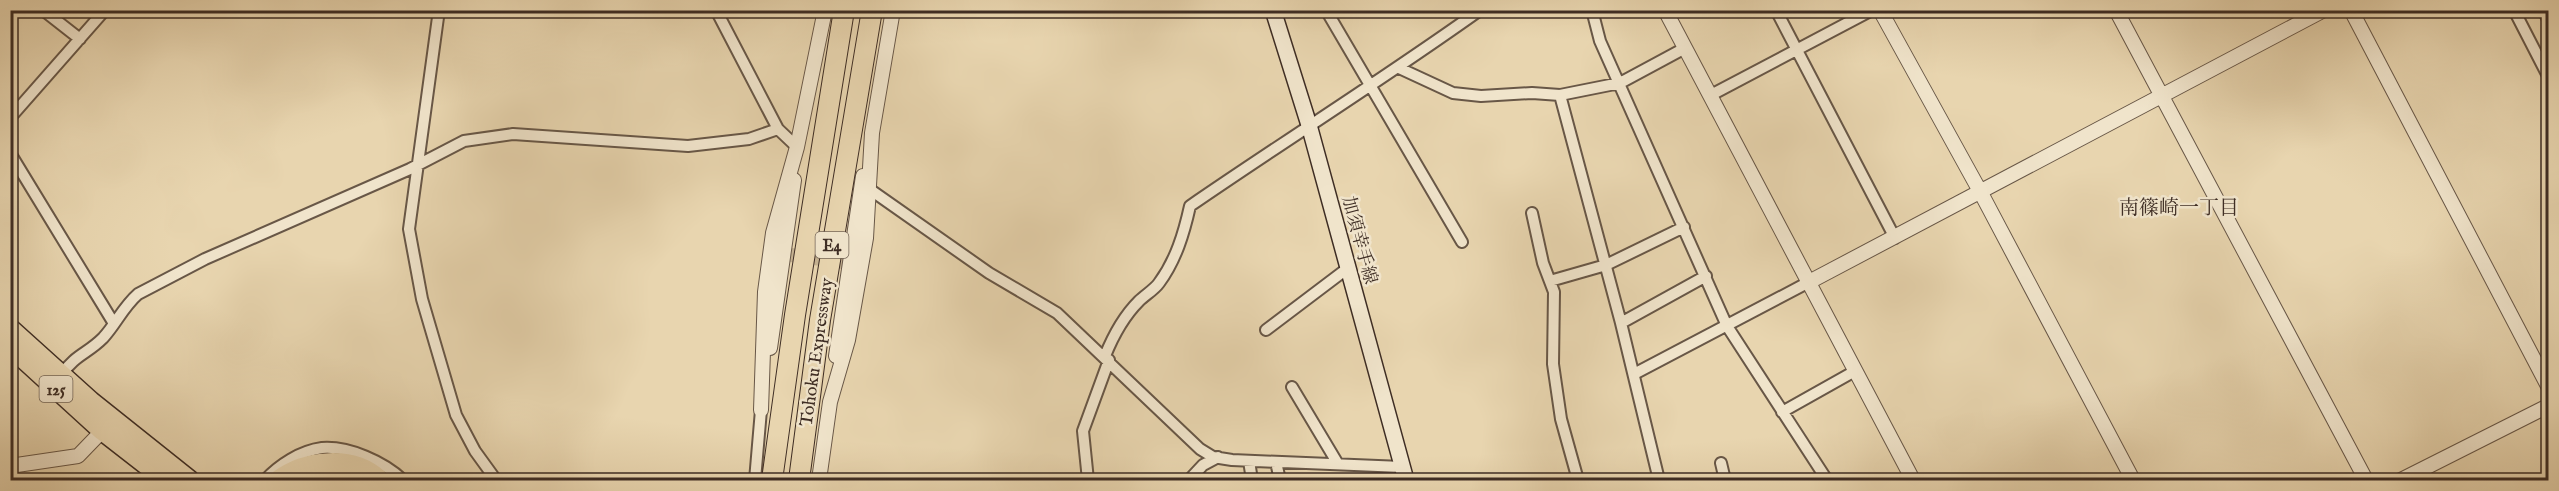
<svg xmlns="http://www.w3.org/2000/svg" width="2559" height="491" font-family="'IM FELL English','Noto Serif JP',serif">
	<rect width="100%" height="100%" fill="#e8d5af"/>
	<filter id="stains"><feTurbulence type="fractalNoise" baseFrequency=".00333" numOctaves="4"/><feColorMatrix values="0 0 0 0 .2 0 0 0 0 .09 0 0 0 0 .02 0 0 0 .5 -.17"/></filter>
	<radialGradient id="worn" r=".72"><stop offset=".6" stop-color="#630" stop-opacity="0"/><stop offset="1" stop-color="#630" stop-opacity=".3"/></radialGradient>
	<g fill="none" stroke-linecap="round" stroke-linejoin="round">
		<path stroke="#81705b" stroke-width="3" d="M 2537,10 L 2548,32
			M 10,473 L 19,480"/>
		<path stroke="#c6b393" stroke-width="14" stroke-dasharray="14 7" stroke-linecap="butt" d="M 791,255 L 843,262"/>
		<g stroke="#685747" stroke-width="14">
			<path id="minor" d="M 43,10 L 80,39
				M 439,10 L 409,229 L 422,299 L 456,415 L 475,451 L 496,480
				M 716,10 L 778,129 L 797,147
				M 1326,10 L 1462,242
				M 1592,10 L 1600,41 L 1727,326 L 1827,480
				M 1776,10 L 1895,238
				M 2514,10 L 2548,76
				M 1399,68 L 1453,93 L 1481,96 L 1532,93 L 1560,95 L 1620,83 L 1685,48
				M 1560,95 L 1621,323 L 1659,480
				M 1711,95 L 1872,10
				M 10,118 L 105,10
				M 10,153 L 113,322
				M 865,186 L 989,273 L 1057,313 L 1200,449 L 1213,457 L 1232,460 L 1402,467
				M 1532,213 L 1543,263 L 1554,292 L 1553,364 L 1561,419 L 1578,480
				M 1550,281 L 1606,265 L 1684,227
				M 1621,323 L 1706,276
				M 1266,330 L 1348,268
				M 1105,356 C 1113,336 1123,317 1139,301 C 1145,295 1154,290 1159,283 C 1176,260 1184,233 1190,206 C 1286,140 1385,78 1480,10
				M 1634,374 L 1809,282
				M 61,375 C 76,354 87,354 103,338 C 116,324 123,307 138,294 L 205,259 L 410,169 L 464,141 L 513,134 L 688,146 L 749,139 L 778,129
				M 1292,387 L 1338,464
				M 1782,412 L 1855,371
				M 1249,461 L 1252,480
				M 1276,462 L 1280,480
				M 1721,463 L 1725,480
				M 265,480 C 279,465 300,451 322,448 C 349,446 384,462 403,480
				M 755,480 L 761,410
				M 1088,480 L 1083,431 L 1109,360
				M 1189,480 L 1203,465 L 1218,457"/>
		</g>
		<g stroke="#685747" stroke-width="16">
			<path id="tertiary" d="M 1665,10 L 1913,480
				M 1880,10 L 1981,193 L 2133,480
				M 2116,10 L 2366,480
				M 2351,10 L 2548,386
				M 1809,282 L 2324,10
				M 770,348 L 794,180
				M 836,356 L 863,176
				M 761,410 L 765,292 L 773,233 L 797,147 L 825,10
				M 10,466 L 78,456 L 107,426
				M 819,480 L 830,402 L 848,340 L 866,238 L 872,133 L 893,10
				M 2401,480 L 2548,406"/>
		</g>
		<g stroke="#3e2d24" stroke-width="18">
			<path id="secondary" d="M 1273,10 L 1309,125 L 1406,480"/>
		</g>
		<g stroke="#3e2d24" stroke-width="21">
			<path id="trunk" d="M 10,328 L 91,401 L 190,480
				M 10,347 L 102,431 L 165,480"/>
		</g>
		<g stroke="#3e2d24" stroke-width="22">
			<path id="motorway" d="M 158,475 L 161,480
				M 279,480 C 306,460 353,455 379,480
				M 772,480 L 795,315 L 844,10
				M 799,480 L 820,320 L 872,10"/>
		</g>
		<use href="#minor" stroke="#f0e4cb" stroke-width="10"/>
		<use href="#tertiary" stroke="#f0e4cb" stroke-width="14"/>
		<use href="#secondary" stroke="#f0e4cb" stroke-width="15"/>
		<use href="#trunk" stroke="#e8d5af" stroke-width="18"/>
		<use href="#motorway" stroke="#e8d5af" stroke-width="20"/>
	</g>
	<g text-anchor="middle" stroke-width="5" stroke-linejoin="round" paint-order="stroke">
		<g fill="#f0e4cb" stroke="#736456" stroke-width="1.5">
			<rect x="815.5" y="232" width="33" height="26" rx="4.5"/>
			<rect x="39.5" y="376" width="33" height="26" rx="4.5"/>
		</g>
		<g font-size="16" font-weight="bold" fill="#3e2d24">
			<text x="832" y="251">E4</text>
			<text x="56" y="395">125</text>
		</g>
		<g font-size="18" fill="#3e2d24" stroke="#f0e4cb">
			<text transform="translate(1360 240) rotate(75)" y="6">加須幸手線</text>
			<text transform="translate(816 352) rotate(-82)" y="6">Tohoku Expressway</text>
		</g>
		<g font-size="20" fill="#3e2d24" stroke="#f0e4cb">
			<text x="2179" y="214">南篠崎一丁目</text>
		</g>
	</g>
	<rect width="2559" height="491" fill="none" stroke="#e8d5af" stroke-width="36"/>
	<rect x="12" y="12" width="2535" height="467" fill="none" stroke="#3e2d24" stroke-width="3"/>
	<rect x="18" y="18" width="2523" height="455" fill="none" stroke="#3e2d24" stroke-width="1.5"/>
	<rect width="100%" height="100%" filter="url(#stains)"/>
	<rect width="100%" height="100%" fill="url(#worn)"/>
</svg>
